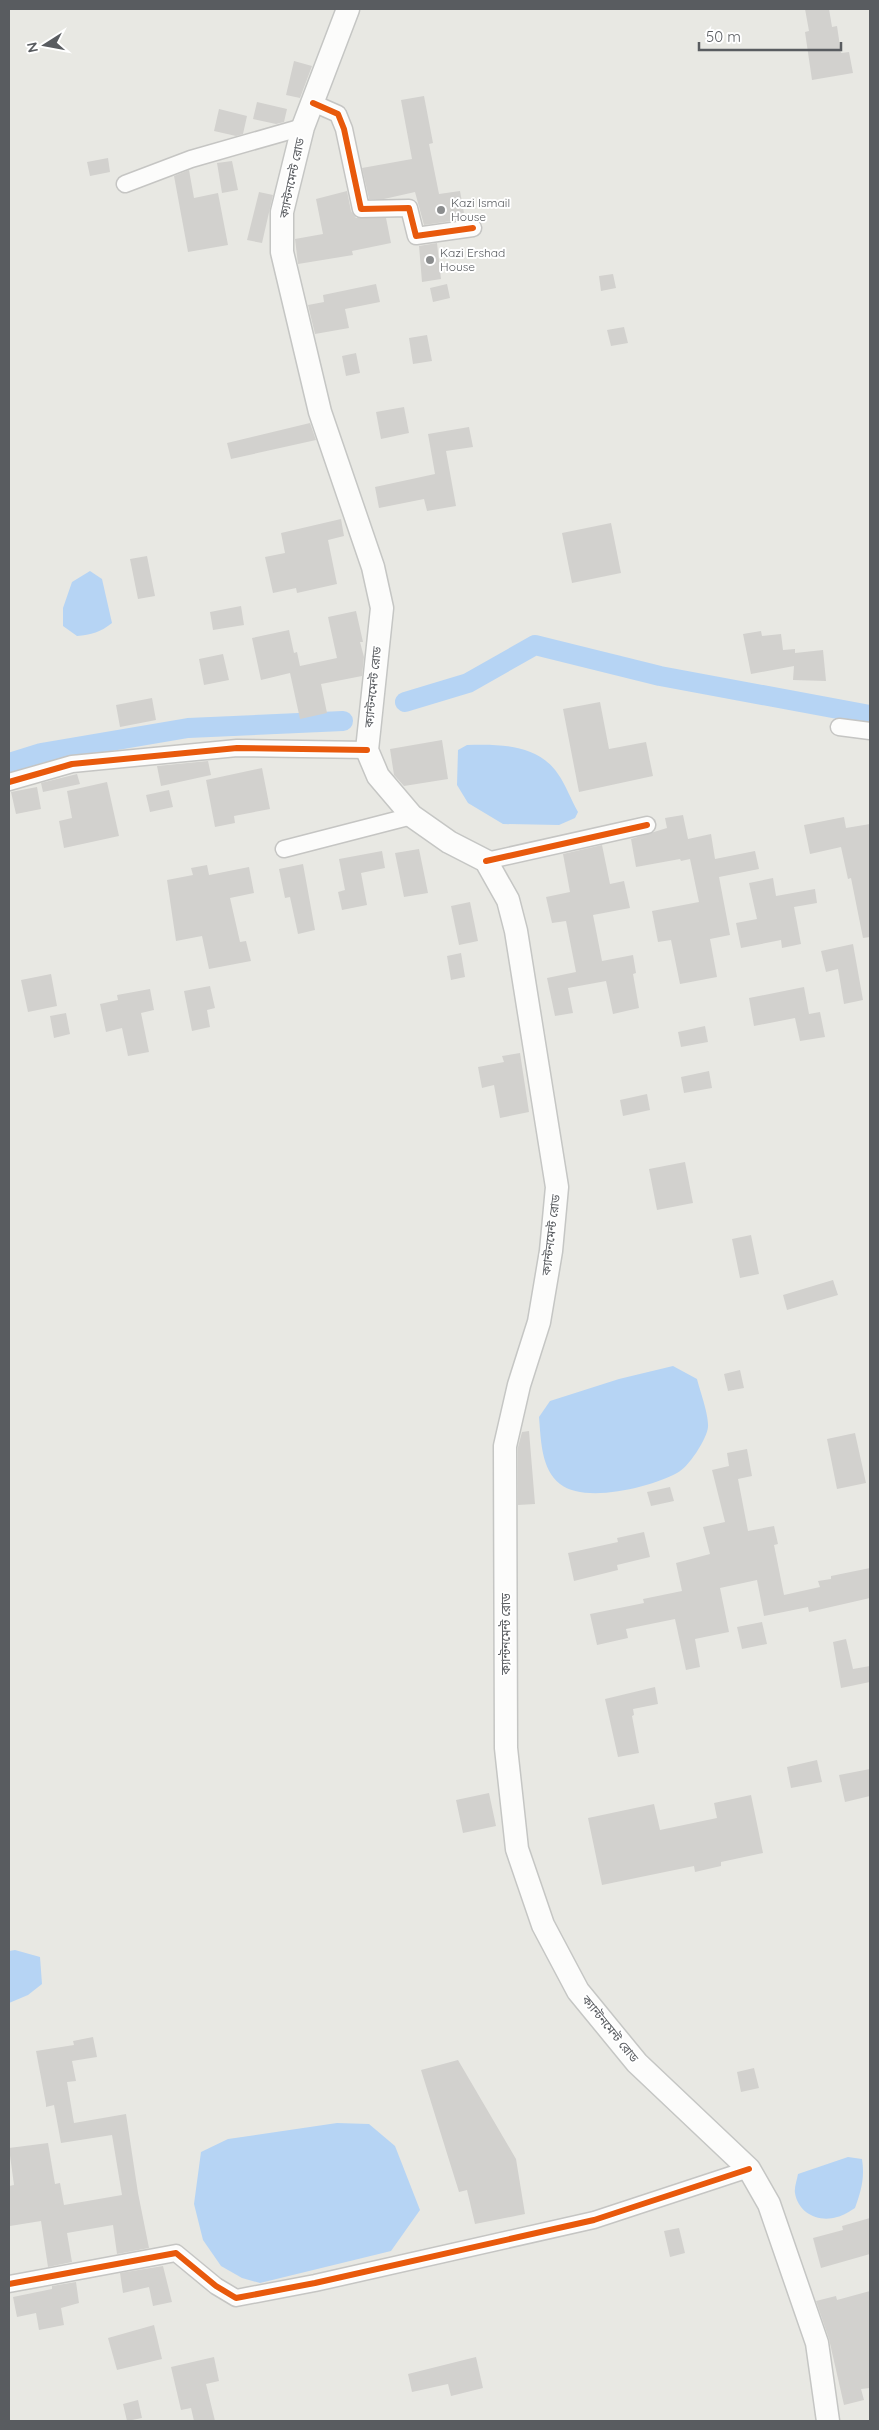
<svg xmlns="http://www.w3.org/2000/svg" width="879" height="2430" font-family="Quicksand,'Noto Sans Bengali',sans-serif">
	<rect width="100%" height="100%" fill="#e8e8e3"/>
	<path fill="#b6d4f4" d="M 90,571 L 102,579 L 112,623 C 101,632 91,635 77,636 L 63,626 L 63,608 L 72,582 Z
		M 467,745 C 499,744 538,744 558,774 C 566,785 571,800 578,812 L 575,818 L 559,825 L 503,824 L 468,803 L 457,785 L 458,750 Z
		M 673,1366 L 697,1379 C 700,1391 709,1415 708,1427 C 707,1439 688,1468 677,1473 C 652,1487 585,1504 560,1484 C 541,1469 541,1440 539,1417 L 550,1401 L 619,1379 Z
		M 15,1950 L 40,1957 L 42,1984 L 28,1995 L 9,2003 L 9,1951 Z
		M 337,2123 L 369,2124 L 395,2146 L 420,2210 L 391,2251 L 260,2283 L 242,2278 L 221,2266 L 203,2240 L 194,2204 L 201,2152 L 228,2139 Z
		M 848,2157 L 862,2159 C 865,2178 861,2191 855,2208 C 850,2211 843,2216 837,2217 C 819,2223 798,2213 795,2193 C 794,2188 797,2180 798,2174 Z"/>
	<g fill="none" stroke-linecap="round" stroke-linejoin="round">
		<path stroke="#b6d4f4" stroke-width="20" d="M 405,702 L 468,683 L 535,645 L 660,676 L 870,715
			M 9,763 L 41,753 L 188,728 L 343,721"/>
	</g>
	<path fill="#d2d1ce" d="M 805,9 L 829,9 L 832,27 L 837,26 L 841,53 L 849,52 L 853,73 L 812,80 L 805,32 L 809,31 Z
		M 294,61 L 312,66 L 300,98 L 286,95 Z
		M 424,96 L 433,143 L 429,144 L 439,194 L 460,191 L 465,219 L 424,225 L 415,192 L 384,199 L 369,199 L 362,168 L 412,159 L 401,100 Z
		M 257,102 L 287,109 L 284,122 L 276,124 L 253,119 Z
		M 219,109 L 247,116 L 243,134 L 236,136 L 214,131 Z
		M 108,158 L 110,172 L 90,176 L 87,162 Z
		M 232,161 L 238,190 L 222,193 L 217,163 Z
		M 189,170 L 194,198 L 218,193 L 228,245 L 188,252 L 174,176 Z
		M 347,191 L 351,211 L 356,218 L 386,218 L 391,243 L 352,251 L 353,255 L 298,264 L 295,239 L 323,234 L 316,199 Z
		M 259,192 L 273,195 L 262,243 L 247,240 Z
		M 437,243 L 441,279 L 422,282 L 419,246 Z
		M 613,274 L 616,288 L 601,291 L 599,276 Z
		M 376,284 L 380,302 L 345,309 L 349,328 L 315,334 L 308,305 L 324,302 L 323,295 Z
		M 447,284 L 450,298 L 433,302 L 430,288 Z
		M 624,327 L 628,343 L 611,346 L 607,330 Z
		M 427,335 L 432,361 L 413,364 L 409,338 Z
		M 356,353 L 360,373 L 346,376 L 342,356 Z
		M 404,407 L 409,433 L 381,439 L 376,412 Z
		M 310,423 L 316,440 L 231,459 L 227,443 Z
		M 469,427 L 473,447 L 446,451 L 456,506 L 427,511 L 424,499 L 379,508 L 375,487 L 435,474 L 428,434 Z
		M 341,519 L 344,536 L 328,540 L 337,584 L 297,593 L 296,588 L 273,593 L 265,557 L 285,553 L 281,533 Z
		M 611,523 L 621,573 L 572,583 L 562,533 Z
		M 147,556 L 155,596 L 138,599 L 130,559 Z
		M 241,606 L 244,625 L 213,630 L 210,612 Z
		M 356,611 L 363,642 L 360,642 L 364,657 L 362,676 L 321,684 L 327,713 L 300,719 L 290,673 L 261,680 L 252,638 L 289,630 L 294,653 L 297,652 L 300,666 L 337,658 L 328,617 Z
		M 761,631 L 762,636 L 781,634 L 783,650 L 795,649 L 795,653 L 823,650 L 826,681 L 793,680 L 794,666 L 751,674 L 743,634 Z
		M 223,654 L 229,680 L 204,685 L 199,659 Z
		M 152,698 L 156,720 L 120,727 L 116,705 Z
		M 600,702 L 609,749 L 646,742 L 653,776 L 579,792 L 563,709 Z
		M 442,740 L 448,779 L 404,786 L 394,775 L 390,749 Z
		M 208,761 L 211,775 L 161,786 L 157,766 Z
		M 262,768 L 270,809 L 234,816 L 235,823 L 215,827 L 206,780 Z
		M 77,774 L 80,784 L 43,792 L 41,783 Z
		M 107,782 L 119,836 L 64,848 L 59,821 L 72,818 L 67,791 Z
		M 37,787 L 41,809 L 16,814 L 11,792 Z
		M 169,790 L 173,807 L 150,812 L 146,795 Z
		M 683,815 L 688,839 L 711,834 L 715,859 L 755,851 L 759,869 L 719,877 L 730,935 L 710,939 L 717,977 L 680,984 L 671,940 L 658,942 L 652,911 L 699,902 L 690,859 L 681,861 L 680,859 L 636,867 L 631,839 L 667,828 L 665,818 Z
		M 844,817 L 846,828 L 870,824 L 870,937 L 863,938 L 851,878 L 848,879 L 841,847 L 810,854 L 804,825 Z
		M 602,845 L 610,884 L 624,881 L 630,908 L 593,915 L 602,961 L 633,955 L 636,973 L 633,974 L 639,1008 L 613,1014 L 606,981 L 568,988 L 573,1013 L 555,1016 L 547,978 L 576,972 L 566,921 L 552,923 L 546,897 L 570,892 L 563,854 Z
		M 419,849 L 428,893 L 404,897 L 395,853 Z
		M 382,851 L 385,868 L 361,873 L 367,905 L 342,910 L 338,892 L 345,890 L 339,859 Z
		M 303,864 L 315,930 L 298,934 L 290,897 L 285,898 L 279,869 Z
		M 207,865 L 209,875 L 249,867 L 254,893 L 230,898 L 240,942 L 246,941 L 251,961 L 209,969 L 202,936 L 176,941 L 167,880 L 193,875 L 191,868 Z
		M 773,878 L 776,896 L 815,889 L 817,903 L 794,907 L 801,944 L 782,948 L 781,940 L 741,948 L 736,923 L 757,919 L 749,883 Z
		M 470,902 L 478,941 L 459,945 L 451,906 Z
		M 853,944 L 863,1000 L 844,1004 L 838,969 L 826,972 L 821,951 Z
		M 461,953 L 465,977 L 451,980 L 447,956 Z
		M 51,974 L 57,1006 L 28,1012 L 21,980 Z
		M 210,986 L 215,1008 L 207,1010 L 210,1027 L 192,1031 L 184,991 Z
		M 804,987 L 809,1014 L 820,1012 L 825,1037 L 800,1041 L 795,1018 L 754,1026 L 749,998 Z
		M 150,989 L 154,1010 L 141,1013 L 149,1052 L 128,1056 L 122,1028 L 106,1032 L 100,1004 L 118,1000 L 117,995 Z
		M 66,1013 L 70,1034 L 54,1038 L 50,1016 Z
		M 705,1026 L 708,1042 L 681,1047 L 678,1032 Z
		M 520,1053 L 529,1112 L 500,1118 L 494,1085 L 482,1088 L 478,1067 L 504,1062 L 502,1056 Z
		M 709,1071 L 712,1088 L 684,1093 L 681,1077 Z
		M 647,1094 L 650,1110 L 623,1116 L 620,1100 Z
		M 685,1162 L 693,1203 L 657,1210 L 649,1169 Z
		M 751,1235 L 759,1274 L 740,1278 L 732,1239 Z
		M 833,1280 L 838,1295 L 787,1310 L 783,1295 Z
		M 740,1370 L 744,1388 L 728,1391 L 724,1374 Z
		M 529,1431 L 535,1504 L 518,1505 L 518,1447 L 522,1432 Z
		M 855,1433 L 866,1483 L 837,1489 L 827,1439 Z
		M 747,1449 L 752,1476 L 738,1479 L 748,1531 L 774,1526 L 778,1544 L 774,1545 L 784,1595 L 820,1587 L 818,1581 L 831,1579 L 831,1576 L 870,1568 L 870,1598 L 809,1612 L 808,1607 L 764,1616 L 757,1580 L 720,1588 L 729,1632 L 695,1639 L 700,1667 L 686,1670 L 675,1619 L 626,1629 L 628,1638 L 597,1645 L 590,1614 L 644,1603 L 643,1599 L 682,1591 L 676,1563 L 710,1554 L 703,1527 L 725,1522 L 712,1470 L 729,1466 L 727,1453 Z
		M 670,1487 L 674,1501 L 651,1506 L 647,1492 Z
		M 644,1532 L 650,1557 L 617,1565 L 618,1570 L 574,1581 L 568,1553 L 618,1542 L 617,1538 Z
		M 762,1622 L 767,1644 L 742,1649 L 737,1627 Z
		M 846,1639 L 853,1669 L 870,1666 L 870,1682 L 841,1688 L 833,1642 Z
		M 655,1687 L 658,1704 L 633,1709 L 634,1715 L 632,1716 L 639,1753 L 618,1757 L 605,1699 Z
		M 817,1760 L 822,1782 L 791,1788 L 787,1767 Z
		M 870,1769 L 870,1796 L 845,1802 L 839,1775 Z
		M 489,1793 L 496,1826 L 463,1833 L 456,1800 Z
		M 751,1795 L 763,1853 L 721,1862 L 721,1866 L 695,1872 L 694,1866 L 602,1885 L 588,1818 L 654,1804 L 660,1830 L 717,1818 L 714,1803 Z
		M 93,2037 L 97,2057 L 72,2061 L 76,2081 L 67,2082 L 74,2123 L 126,2114 L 138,2193 L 149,2248 L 117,2254 L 113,2225 L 67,2233 L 72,2262 L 48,2267 L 41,2221 L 10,2226 L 9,2186 L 14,2185 L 9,2148 L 48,2143 L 55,2184 L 60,2183 L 64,2205 L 122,2195 L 112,2135 L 61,2143 L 54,2105 L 46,2107 L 46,2104 L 36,2051 L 74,2045 L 73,2041 Z
		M 458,2060 L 516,2159 L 525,2214 L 475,2224 L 467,2190 L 459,2192 L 421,2070 Z
		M 754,2068 L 759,2088 L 741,2092 L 737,2072 Z
		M 870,2218 L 870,2254 L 821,2268 L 813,2238 L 843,2230 L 842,2226 Z
		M 679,2228 L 685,2253 L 670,2257 L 664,2231 Z
		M 163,2266 L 172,2302 L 153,2306 L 149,2287 L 123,2293 L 120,2273 Z
		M 76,2282 L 79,2303 L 61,2308 L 64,2325 L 39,2330 L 36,2313 L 17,2317 L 13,2297 L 52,2289 L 52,2286 Z
		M 870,2291 L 870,2388 L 861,2389 L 864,2400 L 844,2405 L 829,2339 L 816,2301 L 836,2296 L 837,2300 Z
		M 154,2325 L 162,2359 L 117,2370 L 108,2338 Z
		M 214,2357 L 219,2381 L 206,2384 L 215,2421 L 194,2421 L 191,2408 L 181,2410 L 171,2367 Z
		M 476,2357 L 483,2388 L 451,2396 L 448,2384 L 412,2392 L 408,2374 Z
		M 138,2400 L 142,2418 L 127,2421 L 123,2404 Z"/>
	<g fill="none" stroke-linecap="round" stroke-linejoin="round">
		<g stroke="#c5c5c3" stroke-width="19">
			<path id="minor" d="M 313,103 L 338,114 L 344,129 L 361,209 L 409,208 L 416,236 L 473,228
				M 125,184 L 191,159 L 303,127
				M 839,727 L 870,731
				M 9,782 L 72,764 L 237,748 L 367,750
				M 284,849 L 412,816
				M 486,861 L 647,825
				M 9,2284 L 176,2253 L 216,2286 L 236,2298 L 315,2283 L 594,2220 L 749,2169"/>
		</g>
		<g stroke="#c5c6c4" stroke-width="25">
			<path id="secondary" d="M 348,9 L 303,127 L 282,212 L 282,252 L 320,412 L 373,567 L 382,608 L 367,750 L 378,776 L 412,816 L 449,842 L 486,861 L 508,900 L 516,931 L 557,1187 L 551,1251 L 539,1322 L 519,1385 L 505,1446 L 506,1748 L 517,1849 L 543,1925 L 578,1991 L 637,2063 L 749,2169 L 769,2204 L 817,2343 L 828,2421"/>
		</g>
		<use href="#minor" stroke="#fcfcfb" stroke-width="16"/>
		<use href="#secondary" stroke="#fcfcfb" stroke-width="22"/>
		<g stroke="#fff" stroke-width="9">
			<path id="cycleway" d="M 313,103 L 338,114 L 344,129 L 361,209 L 409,208 L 416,236 L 473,228
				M 9,782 L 72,764 L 237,748 L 367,750
				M 486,861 L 647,825
				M 9,2284 L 176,2253 L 216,2286 L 236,2298 L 315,2283 L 594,2220 L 749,2169"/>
		</g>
		<use href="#cycleway" stroke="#e8590c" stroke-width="6"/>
	</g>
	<g fill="#8b8d8e" stroke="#fff" stroke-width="2">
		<circle cx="441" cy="210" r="5"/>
		<circle cx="430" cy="260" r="5"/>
	</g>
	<g text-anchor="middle" stroke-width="4" stroke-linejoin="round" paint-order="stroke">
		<g font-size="12" fill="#595c60" stroke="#fff">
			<text transform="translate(292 178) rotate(-78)" y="4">ক্যান্টনমেন্ট রোড</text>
			<text transform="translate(373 687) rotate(-84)" y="4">ক্যান্টনমেন্ট রোড</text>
			<text transform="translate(551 1235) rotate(-83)" y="4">ক্যান্টনমেন্ট রোড</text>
			<text transform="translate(506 1634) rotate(-90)" y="4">ক্যান্টনমেন্ট রোড</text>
			<text transform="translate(610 2029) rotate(51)" y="4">ক্যান্টনমেন্ট রোড</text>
		</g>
		<g font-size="12" fill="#595c60" stroke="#fff" text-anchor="start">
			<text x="451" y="207">Kazi Ismail<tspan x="451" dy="14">House</tspan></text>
			<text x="440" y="257">Kazi Ershad<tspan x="440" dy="14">House</tspan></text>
		</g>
	</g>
	<rect width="879" height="2430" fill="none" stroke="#595c60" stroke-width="20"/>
	<g transform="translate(45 45) rotate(259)" stroke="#ffffff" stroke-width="4" paint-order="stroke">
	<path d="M0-4L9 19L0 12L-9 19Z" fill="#595c60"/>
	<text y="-8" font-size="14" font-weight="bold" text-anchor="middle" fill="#595c60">N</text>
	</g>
	<path d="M699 42v8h142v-8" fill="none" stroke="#595c60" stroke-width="2.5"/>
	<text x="706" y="42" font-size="15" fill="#595c60" stroke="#ffffff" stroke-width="4" paint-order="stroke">50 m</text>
</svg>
